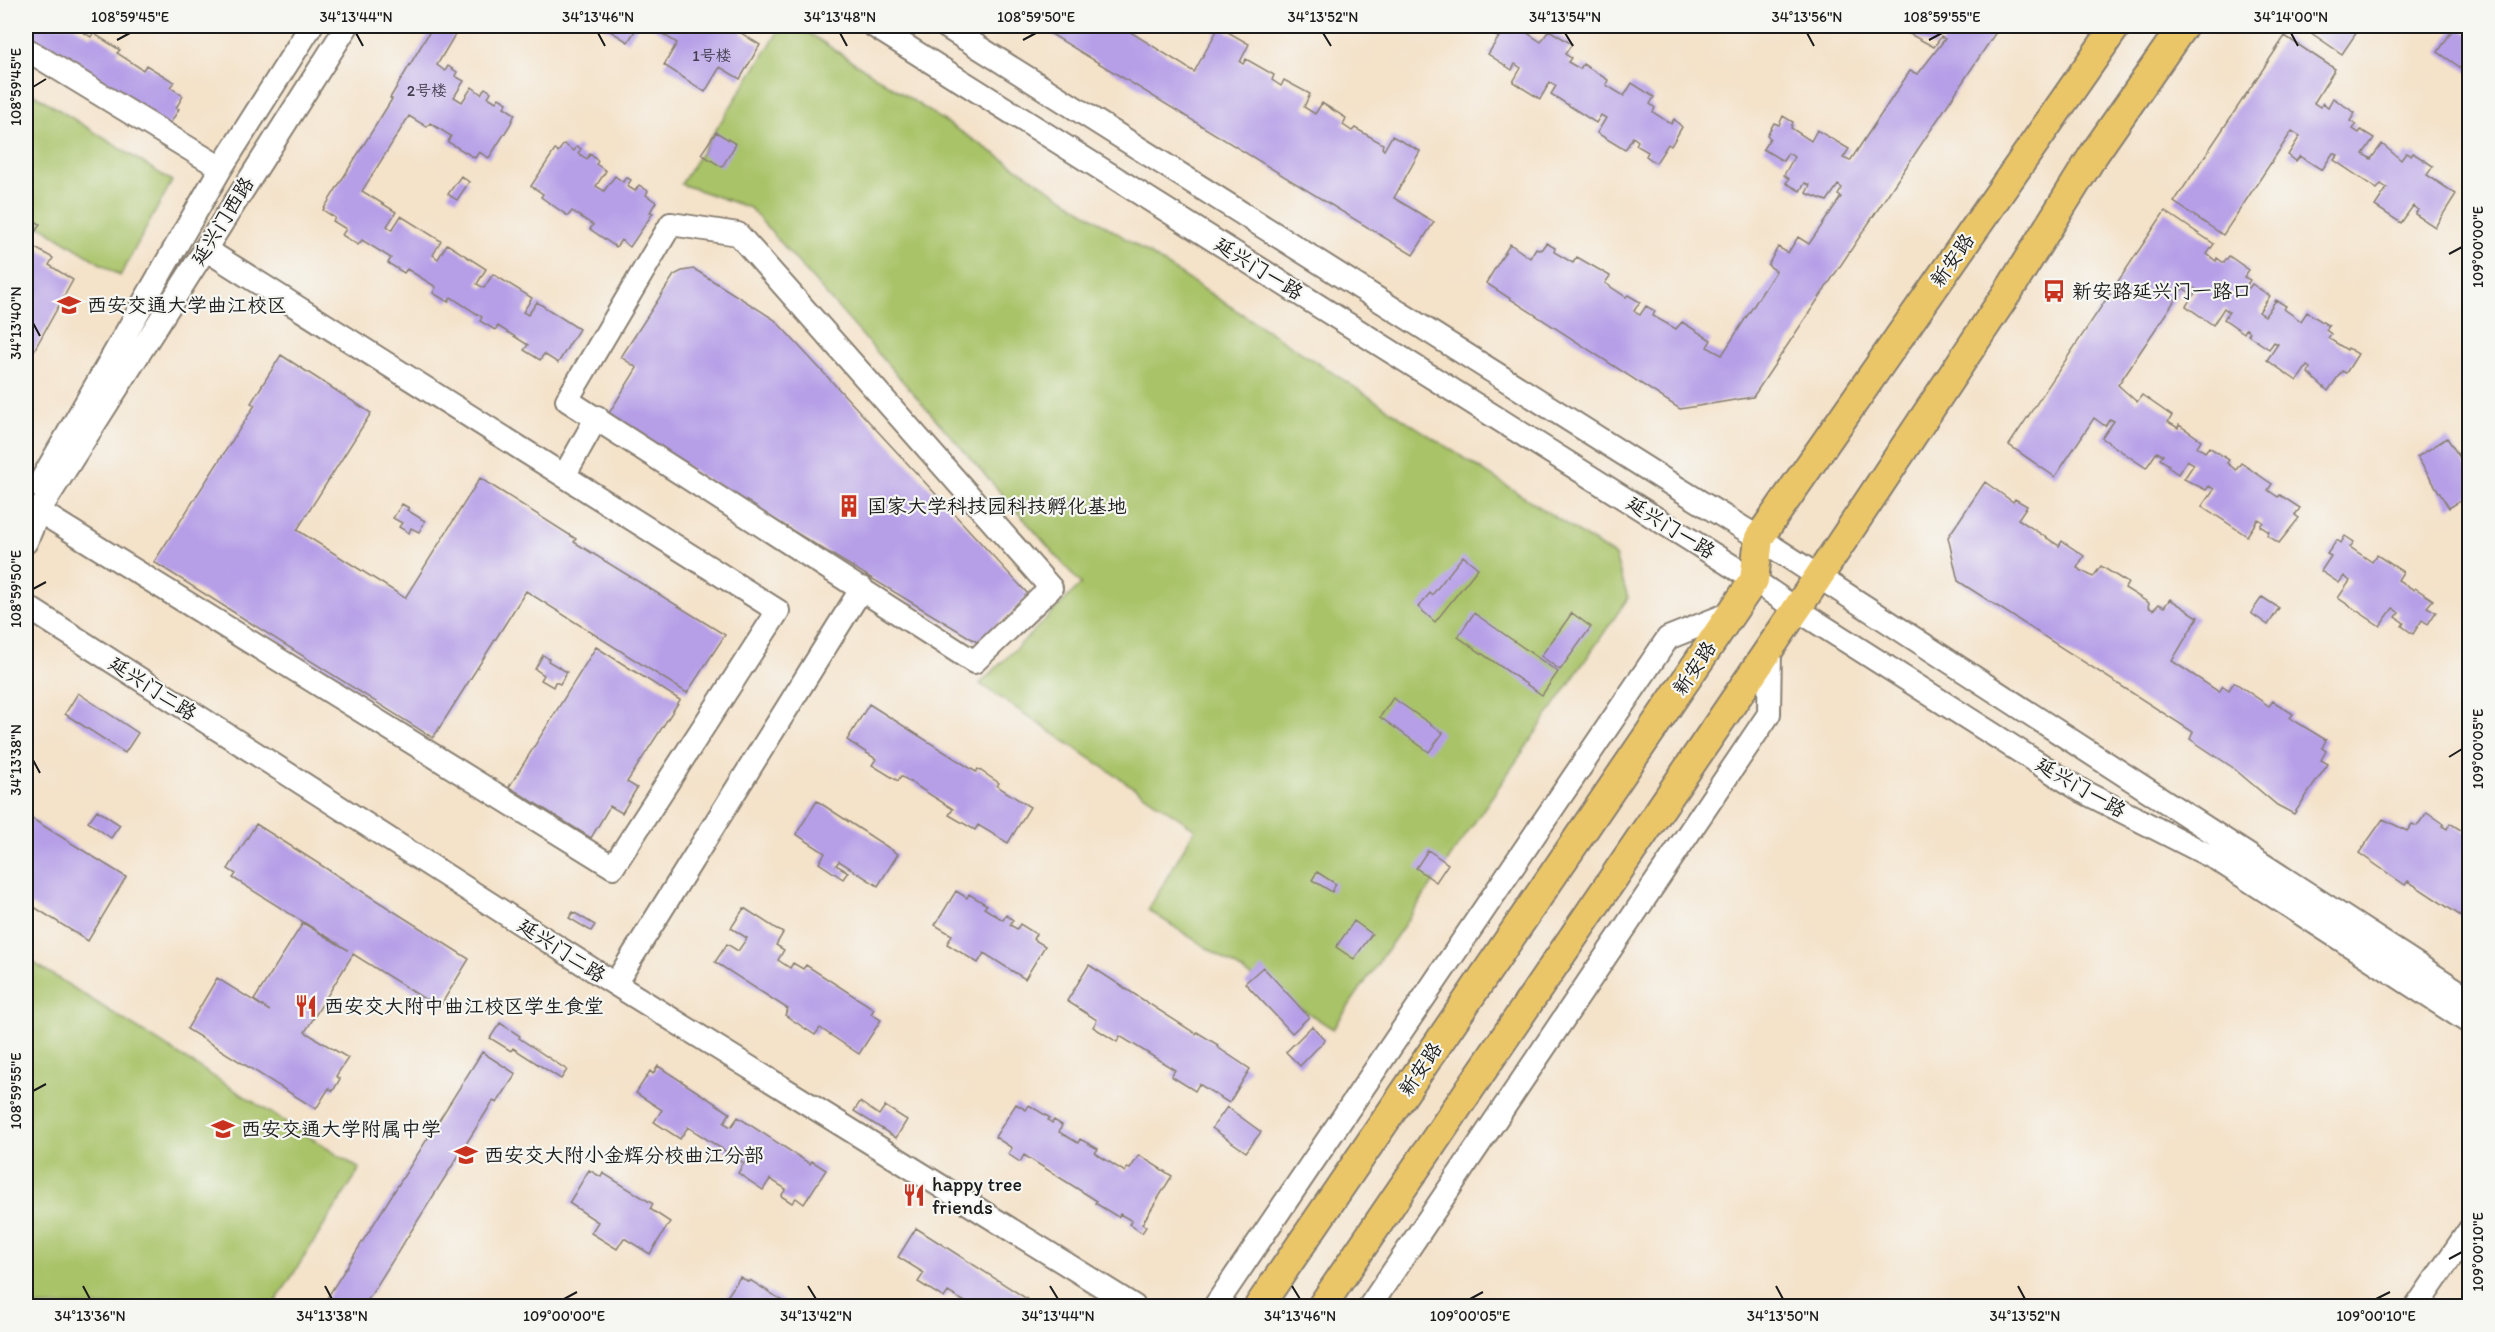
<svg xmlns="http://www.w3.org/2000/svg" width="2495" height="1332" font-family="Itim,'LXGW WenKai TC',sans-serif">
	<rect width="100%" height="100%" fill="#f6f6f2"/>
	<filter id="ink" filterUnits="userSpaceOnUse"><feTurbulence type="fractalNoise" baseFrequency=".0167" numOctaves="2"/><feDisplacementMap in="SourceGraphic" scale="12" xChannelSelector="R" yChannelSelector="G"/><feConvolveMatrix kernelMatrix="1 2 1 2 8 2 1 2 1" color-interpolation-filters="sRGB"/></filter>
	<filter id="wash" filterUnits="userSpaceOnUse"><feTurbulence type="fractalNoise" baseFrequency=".008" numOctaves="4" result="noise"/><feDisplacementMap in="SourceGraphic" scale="24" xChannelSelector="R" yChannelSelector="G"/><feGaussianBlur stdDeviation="1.35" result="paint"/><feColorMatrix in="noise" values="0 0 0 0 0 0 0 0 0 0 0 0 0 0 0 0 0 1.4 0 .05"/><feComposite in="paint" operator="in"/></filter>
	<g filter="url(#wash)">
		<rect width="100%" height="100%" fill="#f4e2c9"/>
		<path fill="#a9c368" stroke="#627042" stroke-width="1.5" d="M 782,26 L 798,26 L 1615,556 L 1628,598 L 1333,1029 L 1148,910 L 1195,829 L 980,684 L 1081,584 L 750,208 L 681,184 Z
			M 26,89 L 172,181 L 120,276 L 26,217 Z
			M 26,958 L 360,1169 L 273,1306 L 26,1306 Z"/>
		<g id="blocks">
			<path fill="#b69fe7" d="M 26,26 L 73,26 L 91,37 L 93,33 L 120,50 L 117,53 L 143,70 L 146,65 L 174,82 L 170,87 L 183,96 L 176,108 L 179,109 L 165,132 L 26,43 Z
				M 433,26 L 460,26 L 437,65 L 445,71 L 448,66 L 457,72 L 455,76 L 464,81 L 454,97 L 462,102 L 472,87 L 481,94 L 485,88 L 491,92 L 488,97 L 496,102 L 499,98 L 507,103 L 504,107 L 515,114 L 510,125 L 489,158 L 479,152 L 475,158 L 448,142 L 451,136 L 430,123 L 427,127 L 409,116 L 362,191 L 396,212 L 387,226 L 392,230 L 401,216 L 441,241 L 433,255 L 438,259 L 447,244 L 486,269 L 477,284 L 484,288 L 493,274 L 532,298 L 523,312 L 528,315 L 537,302 L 579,329 L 558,363 L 544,354 L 540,360 L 524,350 L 528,345 L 498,326 L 495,330 L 480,321 L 482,317 L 451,297 L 448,302 L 433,293 L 436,287 L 407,269 L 404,273 L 388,263 L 391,258 L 362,240 L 358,245 L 342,235 L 346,229 L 333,221 L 335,218 L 323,210 L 389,104 L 392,99 L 390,98 Z
				M 602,26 L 638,26 L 628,42 Z
				M 650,26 L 727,26 L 731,28 L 732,26 L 738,26 L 743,29 L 741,33 L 760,45 L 740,79 L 720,67 L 705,92 L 664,65 L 677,43 Z
				M 1038,26 L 1121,26 L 1194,72 L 1219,27 L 1221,28 L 1249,44 L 1240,62 L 1243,64 L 1246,59 L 1274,75 L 1272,80 L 1281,86 L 1284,80 L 1310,94 L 1304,107 L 1315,114 L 1322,103 L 1346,118 L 1343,125 L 1352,131 L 1355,128 L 1383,144 L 1382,148 L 1384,150 L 1392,136 L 1420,151 L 1394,198 L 1434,222 L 1413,255 Z
				M 1502,26 L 1517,26 L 1541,42 L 1549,30 L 1572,44 L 1565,54 L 1571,58 L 1568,62 L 1580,69 L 1583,64 L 1608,80 L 1606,85 L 1624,96 L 1632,83 L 1654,97 L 1650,104 L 1655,108 L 1653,112 L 1671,124 L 1674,119 L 1682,127 L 1671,146 L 1668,144 L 1656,163 L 1646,156 L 1648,152 L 1636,145 L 1638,141 L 1633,137 L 1625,150 L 1597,133 L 1606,118 L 1601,115 L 1596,123 L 1551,94 L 1556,86 L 1550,82 L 1540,99 L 1513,82 L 1521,68 L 1515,64 L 1512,70 L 1488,54 L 1499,37 L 1496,36 Z
				M 1904,26 L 2000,26 L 1753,397 L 1680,409 L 1486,283 L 1510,244 L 1530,258 L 1536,248 L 1541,250 L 1546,243 L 1555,248 L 1554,252 L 1573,263 L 1577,257 L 1610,276 L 1605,283 L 1626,297 L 1628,295 L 1640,302 L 1634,311 L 1640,315 L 1646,306 L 1655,311 L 1653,316 L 1676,329 L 1682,322 L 1711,340 L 1707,347 L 1722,355 L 1776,271 L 1768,265 L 1778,247 L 1788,253 L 1798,237 L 1809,244 L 1841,197 L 1838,195 L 1842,188 L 1838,185 L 1827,201 L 1806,193 L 1810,185 L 1805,183 L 1800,191 L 1786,183 L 1789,179 L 1784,175 L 1794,157 L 1788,153 L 1783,161 L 1763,149 L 1770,138 L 1767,135 L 1774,123 L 1779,125 L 1783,116 L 1793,122 L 1791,128 L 1811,141 L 1817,130 L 1849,149 L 1843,158 L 1850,161 L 1910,71 L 1918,74 L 1945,39 L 1941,37 L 1934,47 L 1904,31 Z
				M 2301,26 L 2361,26 L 2342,54 Z
				M 2455,26 L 2468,34 L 2470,33 L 2470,74 L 2438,52 Z
				M 2285,36 L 2335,69 L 2314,103 L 2320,107 L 2323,103 L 2328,107 L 2333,98 L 2355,113 L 2350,121 L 2356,125 L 2353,129 L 2359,133 L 2361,130 L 2374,138 L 2363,154 L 2371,159 L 2382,144 L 2401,160 L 2406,153 L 2411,156 L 2413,153 L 2433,166 L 2427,175 L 2456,194 L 2435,227 L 2415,214 L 2418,210 L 2413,206 L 2401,223 L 2375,206 L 2387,188 L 2381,184 L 2377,189 L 2334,160 L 2338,155 L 2333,153 L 2322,170 L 2300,156 L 2296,161 L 2288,155 L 2300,136 L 2292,131 L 2223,235 L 2174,202 Z
				M 716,132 L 736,144 L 722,167 L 701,154 Z
				M 564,144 L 574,151 L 577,146 L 581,149 L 578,153 L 587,159 L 590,154 L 598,161 L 596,164 L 606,171 L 596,186 L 604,191 L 615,176 L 623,182 L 626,177 L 631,180 L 627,186 L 635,191 L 639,185 L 648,191 L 646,195 L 656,202 L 650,212 L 653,213 L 630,247 L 621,240 L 616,247 L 590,229 L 593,225 L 572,211 L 568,216 L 541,197 L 543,194 L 531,186 L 555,150 L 558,152 Z
				M 461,176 L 469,182 L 457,200 L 448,194 Z
				M 2165,211 L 2214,244 L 2207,254 L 2216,261 L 2217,258 L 2224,263 L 2229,256 L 2249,270 L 2244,277 L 2250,280 L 2246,286 L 2249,288 L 2252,284 L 2270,296 L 2259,312 L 2265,316 L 2276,300 L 2286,306 L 2284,309 L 2301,321 L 2307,312 L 2329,326 L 2326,330 L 2331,334 L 2328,338 L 2347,350 L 2348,348 L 2358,354 L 2346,373 L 2342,371 L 2328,391 L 2308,373 L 2310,368 L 2307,366 L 2297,381 L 2267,360 L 2278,344 L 2274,342 L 2269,349 L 2248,335 L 2250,332 L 2246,329 L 2244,333 L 2224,319 L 2229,312 L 2224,308 L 2213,325 L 2186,306 L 2197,290 L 2194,288 L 2190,293 L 2183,288 L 2118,385 L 2137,402 L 2142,395 L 2172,416 L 2168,422 L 2178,428 L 2179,425 L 2201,440 L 2197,447 L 2205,452 L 2209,447 L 2229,460 L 2227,463 L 2236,470 L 2241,463 L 2272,484 L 2268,490 L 2278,497 L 2280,495 L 2300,508 L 2295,515 L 2299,518 L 2279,543 L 2267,535 L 2269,532 L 2260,526 L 2263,522 L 2258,519 L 2247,536 L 2202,506 L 2214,489 L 2209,486 L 2206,490 L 2184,479 L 2194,464 L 2187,460 L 2178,474 L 2168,467 L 2169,465 L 2160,459 L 2163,455 L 2157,452 L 2146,468 L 2102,438 L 2114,421 L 2110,419 L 2105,426 L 2094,418 L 2055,477 L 2009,445 Z
				M 26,215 L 40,224 L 28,244 L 53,258 L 49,265 L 73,280 L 26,365 Z
				M 694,269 L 775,320 L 1028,594 L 1029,596 L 977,642 L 606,418 L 637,368 L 621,357 L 674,275 L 682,271 Z
				M 281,355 L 371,413 L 297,530 L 405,598 L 480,478 L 576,539 L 574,542 L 725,635 L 687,693 L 526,591 L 433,738 L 154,562 L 255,405 L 251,403 Z
				M 2447,438 L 2470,473 L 2470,495 L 2449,508 L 2417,457 Z
				M 1985,482 L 2013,502 L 2015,499 L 2027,506 L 2018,519 L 2059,546 L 2062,541 L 2084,556 L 2077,568 L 2093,577 L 2101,566 L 2128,583 L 2125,588 L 2149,603 L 2148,607 L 2153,610 L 2159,604 L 2164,607 L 2170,599 L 2198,617 L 2172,661 L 2219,692 L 2223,686 L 2229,690 L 2234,682 L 2269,706 L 2273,701 L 2293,714 L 2290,718 L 2326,740 L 2322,748 L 2326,751 L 2321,760 L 2328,764 L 2294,814 L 2277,805 L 2232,767 L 2190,739 L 2193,732 L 1958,581 L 1948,537 Z
				M 402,504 L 409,508 L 407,510 L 425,521 L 419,532 L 411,528 L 409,533 L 399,527 L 402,523 L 393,518 Z
				M 2345,536 L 2354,542 L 2350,547 L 2372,562 L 2377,555 L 2403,572 L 2398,580 L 2414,590 L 2415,588 L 2433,600 L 2427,607 L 2436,612 L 2428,624 L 2422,620 L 2413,634 L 2402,626 L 2404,623 L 2396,617 L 2399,613 L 2393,608 L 2380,626 L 2338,598 L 2350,581 L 2344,576 L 2339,583 L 2321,571 L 2331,556 L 2327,554 L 2337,540 L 2341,543 Z
				M 1463,556 L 1478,568 L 1435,622 L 1418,607 L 1430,593 L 1432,595 Z
				M 2262,597 L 2279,608 L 2268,625 L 2251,613 Z
				M 1474,613 L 1558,672 L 1542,695 L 1458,637 Z
				M 1572,613 L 1591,627 L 1560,670 L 1541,656 Z
				M 596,647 L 680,700 L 627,782 L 637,788 L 622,813 L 610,806 L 591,838 L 509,787 Z
				M 543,655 L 549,659 L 548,661 L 567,672 L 560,684 L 555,682 L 553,687 L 541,680 L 544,675 L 535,669 Z
				M 78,693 L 138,733 L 125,753 L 65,714 Z
				M 1393,698 L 1443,733 L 1429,752 L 1380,717 Z
				M 869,704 L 976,772 L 978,769 L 999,783 L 997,786 L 1030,807 L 1008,843 L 978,825 L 975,830 L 949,815 L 953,809 L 901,776 L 898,781 L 872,765 L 876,759 L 847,740 Z
				M 817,801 L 898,854 L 878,886 L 839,861 L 836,865 L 848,872 L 843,879 L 819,863 L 825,853 L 796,834 Z
				M 97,810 L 120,825 L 111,838 L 88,822 Z
				M 2427,812 L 2444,824 L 2442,826 L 2447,829 L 2450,823 L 2470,836 L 2470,922 L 2408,881 L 2405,885 L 2359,853 L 2383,819 L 2407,831 L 2412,824 L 2417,826 Z
				M 26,815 L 126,877 L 88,941 L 26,902 Z
				M 256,824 L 469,959 L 439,1008 L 353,954 L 305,1032 L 348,1058 L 336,1076 L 340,1079 L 333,1091 L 329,1088 L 316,1109 L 187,1029 L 217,978 L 270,1011 L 254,1000 L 303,923 L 348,950 L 233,878 L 236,874 L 228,869 Z
				M 1428,850 L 1448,864 L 1436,882 L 1416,868 Z
				M 1317,872 L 1336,884 L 1332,892 L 1312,880 Z
				M 956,891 L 967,898 L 969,894 L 987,905 L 984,908 L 1003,920 L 1006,915 L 1013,920 L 1010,925 L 1017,929 L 1020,924 L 1036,934 L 1033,939 L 1045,946 L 1025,979 L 984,953 L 978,963 L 947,944 L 952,935 L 935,925 Z
				M 744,908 L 783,933 L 776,945 L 784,950 L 778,960 L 790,968 L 793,963 L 803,969 L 806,965 L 874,1009 L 871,1014 L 881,1020 L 859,1054 L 820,1028 L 815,1035 L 785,1015 L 788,1009 L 715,962 L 727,944 L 738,951 L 747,938 L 731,928 Z
				M 573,912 L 595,925 L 591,931 L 569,918 Z
				M 1354,921 L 1372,934 L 1354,959 L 1336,947 Z
				M 1089,965 L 1196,1034 L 1197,1032 L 1218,1045 L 1217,1047 L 1250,1069 L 1229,1103 L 1199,1084 L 1195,1091 L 1171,1076 L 1175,1070 L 1120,1036 L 1117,1042 L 1093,1027 L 1097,1020 L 1067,1001 Z
				M 1263,967 L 1309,1017 L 1292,1033 L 1245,983 Z
				M 500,1023 L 520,1036 L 519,1038 L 567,1070 L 561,1079 L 513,1048 L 511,1051 L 490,1038 Z
				M 1312,1026 L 1325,1040 L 1300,1066 L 1286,1052 Z
				M 482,1052 L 516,1074 L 497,1103 L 493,1101 L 364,1306 L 322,1306 Z
				M 658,1066 L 730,1113 L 724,1123 L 731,1127 L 738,1117 L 810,1164 L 812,1161 L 826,1170 L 804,1204 L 796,1198 L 792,1203 L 781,1196 L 786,1189 L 770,1179 L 763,1190 L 738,1173 L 744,1163 L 688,1127 L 680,1139 L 654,1122 L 662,1110 L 636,1093 L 650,1071 L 653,1074 Z
				M 860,1102 L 879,1115 L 885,1106 L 907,1120 L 896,1138 L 854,1111 Z
				M 1016,1104 L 1026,1110 L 1029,1105 L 1050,1118 L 1048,1120 L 1052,1123 L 1054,1120 L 1062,1125 L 1059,1132 L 1078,1143 L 1080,1139 L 1098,1149 L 1095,1153 L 1125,1172 L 1127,1168 L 1130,1169 L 1139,1155 L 1172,1176 L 1142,1224 L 1146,1227 L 1142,1233 L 1129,1224 L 1132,1221 L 1120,1214 L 1118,1217 L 1095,1203 L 1097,1201 L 1024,1155 L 1020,1162 L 1008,1154 L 1012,1148 L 995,1137 Z
				M 1227,1107 L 1261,1132 L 1246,1152 L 1212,1128 Z
				M 589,1170 L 601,1177 L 603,1173 L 653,1204 L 650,1209 L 670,1222 L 650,1254 L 624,1238 L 617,1249 L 591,1233 L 598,1222 L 569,1203 Z
				M 916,1228 L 1038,1306 L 972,1306 L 948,1292 L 944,1298 L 918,1282 L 924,1273 L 898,1257 Z
				M 740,1277 L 749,1282 L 750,1280 L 791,1306 L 721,1306 Z"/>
		</g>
	</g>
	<g filter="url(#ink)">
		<use href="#blocks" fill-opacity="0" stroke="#887f72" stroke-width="1.5"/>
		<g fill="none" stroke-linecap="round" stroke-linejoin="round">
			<g stroke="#887f72" stroke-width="26">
				<path id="minor" d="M 874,26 L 1754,580 L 1796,609 L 2082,791 L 2218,860 L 2470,1023
					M 945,26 L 1671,484 L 1759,538 L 2470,999
					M 26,49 L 221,168
					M 671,224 L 738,234 L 1051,588 L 974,662 L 567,400 Z
					M 564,476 L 597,417
					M 38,486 L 221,168 L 311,26
					M 39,511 L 613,867 L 778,611 L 205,249
					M 26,542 L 39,511 L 347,26
					M 26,606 L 615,984 L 1134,1306
					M 615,984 L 862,588
					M 1215,1306 L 1668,638 L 1731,613
					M 1370,1306 L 1769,714 L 1770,646
					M 2417,1306 L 2470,1229"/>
			</g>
			<g stroke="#887f72" stroke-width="32">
				<path id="major" d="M 1259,1306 L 1754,580 L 1759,538 L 2116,26
					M 1322,1306 L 1819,576 L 2013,284 L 2094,154 L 2183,26"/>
			</g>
			<use href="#minor" stroke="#fff" stroke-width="22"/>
			<use href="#major" stroke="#ebc669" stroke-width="28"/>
		</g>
	</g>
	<path fill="none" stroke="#1c1c1c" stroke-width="2" d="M 356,33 L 363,46M 598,33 L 605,46M 840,33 L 847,46M 1323,33 L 1331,46M 1565,33 L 1573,46M 1807,33 L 1814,46M 2291,33 L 2298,46M 117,40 L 130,33M 1023,40 L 1036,33M 1929,40 L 1942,33M 33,87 L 46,79M 2449,254 L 2462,247M 33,323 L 40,336M 33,589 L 46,582M 2449,757 L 2462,749M 33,760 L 40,773M 33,1091 L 46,1084M 2449,1259 L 2462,1252M 83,1286 L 90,1299M 325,1286 L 332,1299M 808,1286 L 816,1299M 1050,1286 L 1058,1299M 1292,1286 L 1300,1299M 1776,1286 L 1783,1299M 2018,1286 L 2025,1299M 564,1299 L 577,1292M 1470,1299 L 1483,1292M 2376,1299 L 2390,1292"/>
	<defs>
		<g id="bus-bare" transform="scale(1.8)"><path d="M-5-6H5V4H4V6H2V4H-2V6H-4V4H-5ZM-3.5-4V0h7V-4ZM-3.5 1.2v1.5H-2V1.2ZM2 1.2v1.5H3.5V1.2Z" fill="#c8321e" stroke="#f6f6f2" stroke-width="2.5" paint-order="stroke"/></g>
		<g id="university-bare" transform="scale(1.8)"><path d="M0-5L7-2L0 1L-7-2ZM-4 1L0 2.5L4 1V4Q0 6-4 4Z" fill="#c8321e" stroke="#f6f6f2" stroke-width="2.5" paint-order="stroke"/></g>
		<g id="building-bare" transform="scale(1.8)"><path d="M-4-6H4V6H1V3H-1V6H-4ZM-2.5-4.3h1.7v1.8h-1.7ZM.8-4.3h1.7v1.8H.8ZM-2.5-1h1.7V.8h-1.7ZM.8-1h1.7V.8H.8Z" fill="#c8321e" stroke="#f6f6f2" stroke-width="2.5" paint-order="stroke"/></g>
		<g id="restaurant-bare" transform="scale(1.8)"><path d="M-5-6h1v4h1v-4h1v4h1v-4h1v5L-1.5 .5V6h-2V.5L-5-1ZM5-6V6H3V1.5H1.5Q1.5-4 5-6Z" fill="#c8321e" stroke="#f6f6f2" stroke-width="2.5" paint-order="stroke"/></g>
		<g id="school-bare" transform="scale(1.8)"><path d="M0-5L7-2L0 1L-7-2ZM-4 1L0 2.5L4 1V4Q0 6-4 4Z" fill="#c8321e" stroke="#f6f6f2" stroke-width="2.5" paint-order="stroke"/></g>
	</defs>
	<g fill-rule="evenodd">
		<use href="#bus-bare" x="2054" y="291"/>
		<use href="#university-bare" x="69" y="305"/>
		<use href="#building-bare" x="849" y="506"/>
		<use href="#restaurant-bare" x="306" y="1006"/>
		<use href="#school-bare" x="223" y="1129"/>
		<use href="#school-bare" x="466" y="1155"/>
		<use href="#restaurant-bare" x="914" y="1195"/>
	</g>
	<g text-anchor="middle" stroke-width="4.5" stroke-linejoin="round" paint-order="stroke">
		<g font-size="16" fill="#423d4f">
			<text x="712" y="61">1号楼</text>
			<text x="427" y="96">2号楼</text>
		</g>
		<g font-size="20" fill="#1c1c1c" stroke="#f6f6f2">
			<text transform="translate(222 221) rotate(-58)" y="7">延兴门西路</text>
			<text transform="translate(1952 260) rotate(-55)" y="7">新安路</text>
			<text transform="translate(1259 268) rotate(32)" y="7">延兴门一路</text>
			<text transform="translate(1671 527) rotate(32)" y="7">延兴门一路</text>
			<text transform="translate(1694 668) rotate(-56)" y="7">新安路</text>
			<text transform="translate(153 688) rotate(33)" y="7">延兴门二路</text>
			<text transform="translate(2081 787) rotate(30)" y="7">延兴门一路</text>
			<text transform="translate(562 950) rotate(33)" y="7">延兴门二路</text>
			<text transform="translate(1420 1069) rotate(-56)" y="7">新安路</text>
		</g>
		<g font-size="20" fill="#1c1c1c" stroke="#f6f6f2" text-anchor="start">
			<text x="2072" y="298">新安路延兴门一路口</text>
			<text x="87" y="312">西安交通大学曲江校区</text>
			<text x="867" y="513">国家大学科技园科技孵化基地</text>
			<text x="324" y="1013">西安交大附中曲江校区学生食堂</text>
			<text x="241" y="1136">西安交通大学附属中学</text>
			<text x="484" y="1162">西安交大附小金辉分校曲江分部</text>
			<text x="932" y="1191">happy tree<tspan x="932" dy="23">friends</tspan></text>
		</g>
	</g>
	<rect width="2495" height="1332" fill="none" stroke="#f6f6f2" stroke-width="66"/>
	<rect x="33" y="33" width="2429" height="1266" fill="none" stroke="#1c1c1c" stroke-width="2"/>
	<g font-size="15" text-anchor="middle" fill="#1c1c1c">
		<text x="130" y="22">108°59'45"E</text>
		<text x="356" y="22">34°13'44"N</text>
		<text x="598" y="22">34°13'46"N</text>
		<text x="840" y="22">34°13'48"N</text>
		<text x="1036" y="22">108°59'50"E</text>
		<text x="1323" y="22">34°13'52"N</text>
		<text x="1565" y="22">34°13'54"N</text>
		<text x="1807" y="22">34°13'56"N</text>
		<text x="1942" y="22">108°59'55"E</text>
		<text x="2291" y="22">34°14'00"N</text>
		<text transform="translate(16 87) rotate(-90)" y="5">108°59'45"E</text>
		<text transform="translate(2478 247) rotate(-90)" y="5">109°00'00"E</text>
		<text transform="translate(16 323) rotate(-90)" y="5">34°13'40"N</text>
		<text transform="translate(16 589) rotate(-90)" y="5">108°59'50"E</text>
		<text transform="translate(2478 749) rotate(-90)" y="5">109°00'05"E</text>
		<text transform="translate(16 760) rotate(-90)" y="5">34°13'38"N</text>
		<text transform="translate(16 1091) rotate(-90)" y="5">108°59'55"E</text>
		<text transform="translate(2478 1252) rotate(-90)" y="5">109°00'10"E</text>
		<text x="90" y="1321">34°13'36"N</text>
		<text x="332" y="1321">34°13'38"N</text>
		<text x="564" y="1321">109°00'00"E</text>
		<text x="816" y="1321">34°13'42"N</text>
		<text x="1058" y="1321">34°13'44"N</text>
		<text x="1300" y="1321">34°13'46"N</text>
		<text x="1470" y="1321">109°00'05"E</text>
		<text x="1783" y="1321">34°13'50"N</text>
		<text x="2025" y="1321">34°13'52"N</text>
		<text x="2376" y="1321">109°00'10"E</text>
	</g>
</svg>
